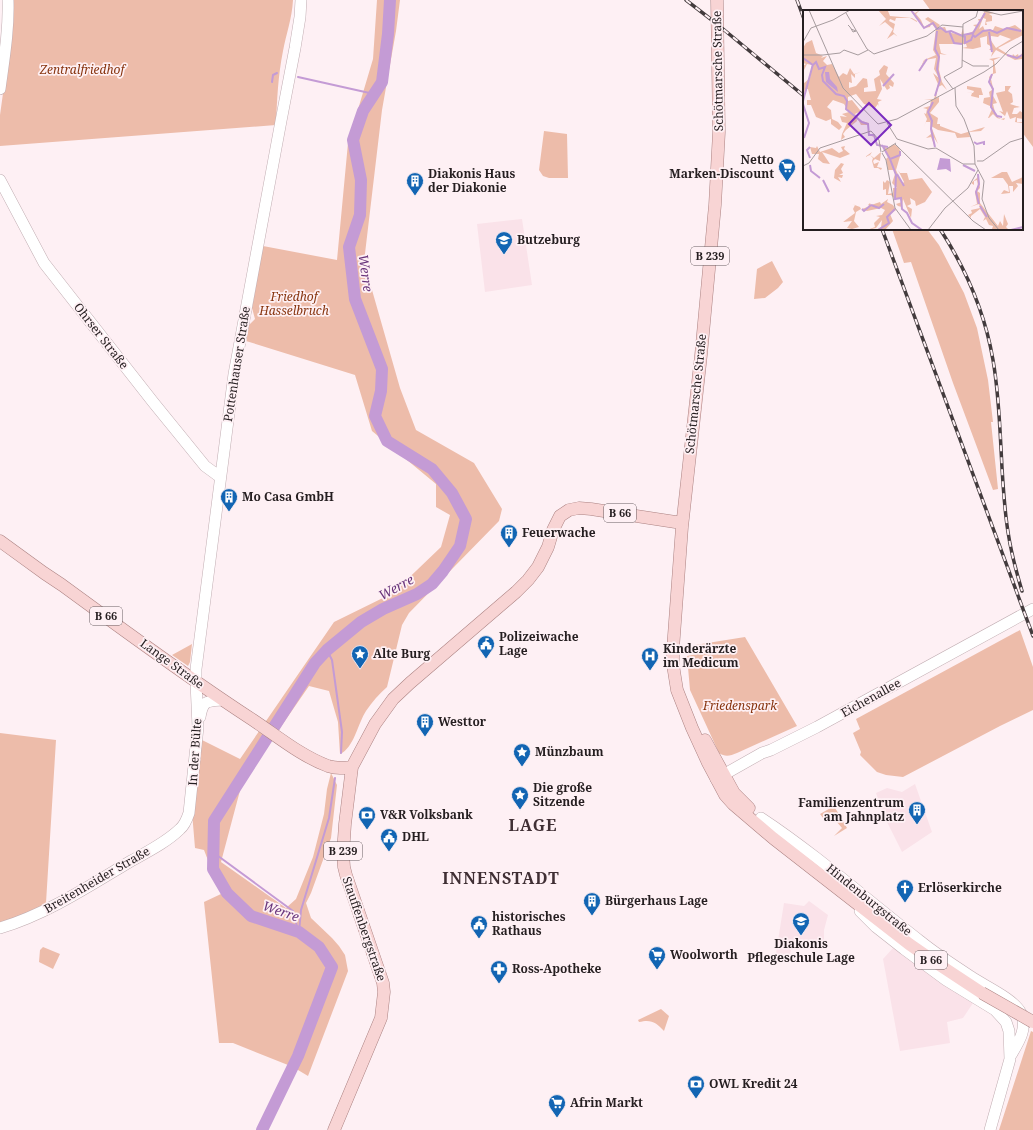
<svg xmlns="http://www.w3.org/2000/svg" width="1033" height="1130" font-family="'Noto Serif',serif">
	<rect width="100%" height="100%" fill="#fef0f4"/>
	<path fill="#fae2e9" d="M 522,219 L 532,285 L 485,292 L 477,224 Z
		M 915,784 L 932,832 L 902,852 L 884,816 L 876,793 L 887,788 L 902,792 Z
		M 809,901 L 828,915 L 824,930 L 824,947 L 793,942 L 788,963 L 778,961 L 776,953 L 784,903 L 804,906 Z
		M 893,948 L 973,1003 L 963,1018 L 947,1022 L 950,1043 L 900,1051 L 883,959 Z"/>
	<path fill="#edbcaa" d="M 10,0 L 293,0 C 292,19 286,34 283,51 C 278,76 277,100 276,125 L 0,146 L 0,115 L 10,43 Z
		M 377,0 L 400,0 L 396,31 L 382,110 L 364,262 L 400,388 L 416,430 L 474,463 L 502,509 L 499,521 L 409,613 L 402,625 L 387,687 C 379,694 372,702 366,711 C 358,723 354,748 340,754 L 338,722 L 329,691 L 309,686 L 242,783 L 221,862 L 286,908 L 296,899 L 313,857 L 324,814 L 327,789 L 331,773 L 337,785 L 331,838 L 311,893 L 306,903 L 311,918 L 332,938 L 339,946 L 345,955 L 348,971 L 308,1076 L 293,1067 L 233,1043 L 219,1043 L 204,902 L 221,894 L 204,850 L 195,848 L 192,812 L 198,738 L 240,759 L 334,622 L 393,593 L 441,547 L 450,515 L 436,507 L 436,484 L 372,431 L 355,375 L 246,341 L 249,325 L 255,319 L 252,308 L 263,246 L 337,260 L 348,143 L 373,59 Z
		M 923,0 L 1033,0 L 1033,147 L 1022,132 L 1022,11 L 931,11 Z
		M 544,131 L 567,134 L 568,178 L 549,178 L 543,176 L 539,170 Z
		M 892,229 L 927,229 L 939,245 L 964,293 L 977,328 L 988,380 L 993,422 L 991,422 L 998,489 L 993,490 L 953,383 L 911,262 L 904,263 Z
		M 772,261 L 783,282 L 778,288 L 765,298 L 754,299 L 757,269 Z
		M 1020,630 L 1033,667 L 1033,710 L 1000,726 L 903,777 L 886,775 L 877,772 L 860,755 L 861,752 L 853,733 L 860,729 L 856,719 Z
		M 745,637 L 797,726 L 737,753 C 730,756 725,757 719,753 L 690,690 L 687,656 L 697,654 L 695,645 Z
		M 192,644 L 190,662 L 188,666 L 172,655 Z
		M 0,733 L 56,740 L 46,903 L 22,917 L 0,923 Z
		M 834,806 L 847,828 L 834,836 L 842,828 L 830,814 L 823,818 L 820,814 Z
		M 43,947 L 60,954 L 53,969 L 39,962 L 40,950 Z
		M 661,1009 L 669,1016 L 664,1031 C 656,1022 651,1019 639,1022 L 638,1020 Z
		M 1031,1031 L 1033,1032 L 1033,1130 L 999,1130 Z"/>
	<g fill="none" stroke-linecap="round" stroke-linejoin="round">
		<path stroke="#c49bd5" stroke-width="2" d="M 298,77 L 374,94
			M 272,82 L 273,75 L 277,73
			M 327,650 L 332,660 L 342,732 L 341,753
			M 214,853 L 293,911 L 298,930
			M 299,932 L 301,910 L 329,818 L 335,778"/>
		<path stroke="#c49bd5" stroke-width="12" d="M 262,1130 L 298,1056 L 332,967 L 319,947 L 299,932 L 251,916 L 227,893 L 213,869 L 214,821 L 315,663 L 327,650 L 361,622 L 383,609 L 417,594 L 432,584 L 443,571 L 460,546 L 466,519 L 452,493 L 432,469 L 387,441 L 375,416 L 381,391 L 382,369 L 355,299 L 349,247 L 360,215 L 361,180 L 353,140 L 363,111 L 382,82 L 388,34 L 390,0"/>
		<g stroke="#c1adb2" stroke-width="12">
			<path id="secondary" d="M 0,89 C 4,59 9,30 8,0
				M 0,180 L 44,263 L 153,402 L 205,466 L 220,477
				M 200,717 C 203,700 207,701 222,700
				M 716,779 L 762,753 L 771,750 L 817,727 L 1033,609
				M 761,818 C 817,855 867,900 920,941 C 936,954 953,965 970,976 C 984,986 1013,998 1021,1013 C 1028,1029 1018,1043 1011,1055
				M 860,911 L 876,927 L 904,949 L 946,980 L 995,1010 L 1006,1022 L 1009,1031 L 1010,1059 L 990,1130
				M 0,928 C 47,914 89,886 131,861 C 147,852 167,842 180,829 C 185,825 187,819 189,813 L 198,727 L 196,682 L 196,669 L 234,374 L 281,121 L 295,48 L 300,17 L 301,0"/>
		</g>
		<g stroke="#ab8282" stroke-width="13">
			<path id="primary" d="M 717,0 L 719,132 L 715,205 L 701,355 L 682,527 L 673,649 L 673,665 L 677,690 L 692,728 L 708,763 L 725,795 L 733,804 L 773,838 L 909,944 L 935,962 L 982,993
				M 0,541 L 44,573 L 62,585 C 125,631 188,678 253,720 C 277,736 301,756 328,766 C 337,769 344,768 352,767
				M 705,740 L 734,793 L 749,808
				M 334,1130 L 381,1018 L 384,992 L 383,983 L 346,875 L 344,867 L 343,854 L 345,824 L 352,767 L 375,724 L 393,699 L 410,683 L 516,592 L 528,580 L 538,567 L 548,547 L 553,530 L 560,516 L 569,510 L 579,508 L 591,509 L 682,523"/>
		</g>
		<use href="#secondary" stroke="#fff" stroke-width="11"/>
		<use href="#primary" stroke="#f8d4d4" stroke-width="12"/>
		<g stroke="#433b3d" stroke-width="3.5">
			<path id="rail" d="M 686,0 L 717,24 L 804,96
				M 797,0 L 804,19
				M 882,229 L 1033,636
				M 940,229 C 966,269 985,313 993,360 C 1003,417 999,475 1008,532 C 1011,552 1016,571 1022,591"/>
		</g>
		<use href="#rail" stroke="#fef0f4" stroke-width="2" stroke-dasharray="6" stroke-linecap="butt"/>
		<g stroke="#ab8282" stroke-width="13" stroke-linecap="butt">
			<path id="primary-bridge" d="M 982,993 L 1033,1022"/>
		</g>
		<use href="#primary-bridge" stroke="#f8d4d4" stroke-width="12"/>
	</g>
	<defs>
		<g id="supermarket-pin" transform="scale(0.9)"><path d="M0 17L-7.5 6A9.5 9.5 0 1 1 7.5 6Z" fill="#1265b3" stroke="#fef0f4"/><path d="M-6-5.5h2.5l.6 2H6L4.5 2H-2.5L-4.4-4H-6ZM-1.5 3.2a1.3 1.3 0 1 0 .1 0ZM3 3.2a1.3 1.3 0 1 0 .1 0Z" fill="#fff"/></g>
		<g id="building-pin" transform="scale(0.9)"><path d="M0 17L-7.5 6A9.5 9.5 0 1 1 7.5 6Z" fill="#1265b3" stroke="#fef0f4"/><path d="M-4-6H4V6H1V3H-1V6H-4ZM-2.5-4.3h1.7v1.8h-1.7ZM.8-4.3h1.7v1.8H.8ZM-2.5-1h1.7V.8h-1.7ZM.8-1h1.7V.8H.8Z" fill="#fff"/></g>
		<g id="school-pin" transform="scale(0.9)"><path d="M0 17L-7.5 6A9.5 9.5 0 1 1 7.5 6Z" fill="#1265b3" stroke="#fef0f4"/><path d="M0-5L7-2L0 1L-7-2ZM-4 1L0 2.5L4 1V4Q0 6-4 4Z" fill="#fff"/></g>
		<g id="civic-pin" transform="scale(0.9)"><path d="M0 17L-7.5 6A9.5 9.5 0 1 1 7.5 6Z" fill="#1265b3" stroke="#fef0f4"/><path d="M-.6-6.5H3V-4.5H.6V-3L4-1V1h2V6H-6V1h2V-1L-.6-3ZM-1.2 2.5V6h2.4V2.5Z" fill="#fff"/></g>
		<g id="sight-pin" transform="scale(0.9)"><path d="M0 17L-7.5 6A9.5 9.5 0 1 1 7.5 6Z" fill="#1265b3" stroke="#fef0f4"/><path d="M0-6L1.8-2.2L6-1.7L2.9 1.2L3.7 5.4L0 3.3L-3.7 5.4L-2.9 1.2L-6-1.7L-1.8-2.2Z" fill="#fff"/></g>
		<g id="hospital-pin" transform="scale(0.9)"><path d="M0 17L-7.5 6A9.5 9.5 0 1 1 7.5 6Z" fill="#1265b3" stroke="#fef0f4"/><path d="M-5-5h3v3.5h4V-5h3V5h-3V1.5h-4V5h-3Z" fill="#fff"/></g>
		<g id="bank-pin" transform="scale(0.9)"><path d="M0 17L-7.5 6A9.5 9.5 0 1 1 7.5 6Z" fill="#1265b3" stroke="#fef0f4"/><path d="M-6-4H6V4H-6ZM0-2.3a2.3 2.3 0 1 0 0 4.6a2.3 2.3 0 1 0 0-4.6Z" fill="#fff"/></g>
		<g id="church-pin" transform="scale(0.9)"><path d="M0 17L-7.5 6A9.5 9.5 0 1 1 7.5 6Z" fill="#1265b3" stroke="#fef0f4"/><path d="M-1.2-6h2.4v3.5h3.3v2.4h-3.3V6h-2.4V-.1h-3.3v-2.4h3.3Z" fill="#fff"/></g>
		<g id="pharmacy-pin" transform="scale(0.9)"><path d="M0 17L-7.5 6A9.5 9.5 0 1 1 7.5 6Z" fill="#1265b3" stroke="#fef0f4"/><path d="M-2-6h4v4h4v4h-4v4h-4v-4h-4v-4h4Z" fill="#fff"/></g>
	</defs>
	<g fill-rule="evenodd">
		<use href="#supermarket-pin" x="787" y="167"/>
		<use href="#building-pin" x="415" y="181"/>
		<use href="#school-pin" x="504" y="240"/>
		<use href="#building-pin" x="229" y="497"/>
		<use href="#building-pin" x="509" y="533"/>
		<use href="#civic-pin" x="486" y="644"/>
		<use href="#sight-pin" x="360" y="654"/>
		<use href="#hospital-pin" x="650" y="656"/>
		<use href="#building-pin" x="425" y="722"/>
		<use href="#sight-pin" x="522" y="752"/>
		<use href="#sight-pin" x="520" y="795"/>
		<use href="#building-pin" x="917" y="810"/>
		<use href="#bank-pin" x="367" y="815"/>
		<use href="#civic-pin" x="389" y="837"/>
		<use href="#church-pin" x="905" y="888"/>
		<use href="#building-pin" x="592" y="901"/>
		<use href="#school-pin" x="801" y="921"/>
		<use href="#civic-pin" x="479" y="924"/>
		<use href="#supermarket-pin" x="657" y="955"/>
		<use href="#pharmacy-pin" x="499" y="969"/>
		<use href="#bank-pin" x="696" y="1084"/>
		<use href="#supermarket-pin" x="557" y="1103"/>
	</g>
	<g text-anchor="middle" stroke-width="3.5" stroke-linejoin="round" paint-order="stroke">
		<g fill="#fef0f4" stroke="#665d60" stroke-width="1">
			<rect x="691" y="247" width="38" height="18" rx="3"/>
			<rect x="604" y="504" width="32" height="18" rx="3"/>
			<rect x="90" y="607" width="32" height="18" rx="3"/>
			<rect x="324" y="842" width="38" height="18" rx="3"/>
			<rect x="915" y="951" width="32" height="18" rx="3"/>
		</g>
		<g font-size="11" font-weight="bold" fill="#251e20">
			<text x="710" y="260">B 239</text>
			<text x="620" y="517">B 66</text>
			<text x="106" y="620">B 66</text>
			<text x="343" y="855">B 239</text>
			<text x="931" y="964">B 66</text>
		</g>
		<g font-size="12" font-style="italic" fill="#87340e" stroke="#fef0f4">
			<text x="82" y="74">Zentralfriedhof</text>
			<text x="294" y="301">Friedhof<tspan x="294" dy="14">Hasselbruch</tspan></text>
			<text x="740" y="710">Friedenspark</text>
		</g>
		<g font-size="12" fill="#251e20" stroke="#fef0f4">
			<text transform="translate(718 71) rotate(-91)" y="4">Schötmarsche Straße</text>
			<text transform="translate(101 336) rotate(52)" y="4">Ohrser Straße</text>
			<text transform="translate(237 364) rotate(-81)" y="4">Pottenhauser Straße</text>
			<text transform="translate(696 394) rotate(-84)" y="4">Schötmarsche Straße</text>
			<text transform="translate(172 664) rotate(36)" y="4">Lange Straße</text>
			<text transform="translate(871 698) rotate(-29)" y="4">Eichenallee</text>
			<text transform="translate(195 752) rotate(-86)" y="4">In der Bülte</text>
			<text transform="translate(97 880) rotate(-30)" y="4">Breitenheider Straße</text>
			<text transform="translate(869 900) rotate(39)" y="4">Hindenburgstraße</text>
			<text transform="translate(364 929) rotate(71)" y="4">Stauffenbergstraße</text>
		</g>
		<g font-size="12" font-weight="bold" fill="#251e20" stroke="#fef0f4" text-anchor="start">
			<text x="774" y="164" text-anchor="end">Netto<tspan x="774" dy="14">Marken-Discount</tspan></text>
			<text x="428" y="178">Diakonis Haus<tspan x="428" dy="14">der Diakonie</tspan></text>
			<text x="517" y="244">Butzeburg</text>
			<text x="242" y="501">Mo Casa GmbH</text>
			<text x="522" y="537">Feuerwache</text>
			<text x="499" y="641">Polizeiwache<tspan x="499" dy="14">Lage</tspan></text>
			<text x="663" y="653">Kinderärzte<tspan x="663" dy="14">im Medicum</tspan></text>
			<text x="373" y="658">Alte Burg</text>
			<text x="438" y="726">Westtor</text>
			<text x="535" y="756">Münzbaum</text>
			<text x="533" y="792">Die große<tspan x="533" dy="14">Sitzende</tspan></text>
			<text x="904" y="807" text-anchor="end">Familienzentrum<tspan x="904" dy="14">am Jahnplatz</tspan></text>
			<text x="380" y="819">V&amp;R Volksbank</text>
			<text x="402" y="841">DHL</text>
			<text x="918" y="892">Erlöserkirche</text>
			<text x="605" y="905">Bürgerhaus Lage</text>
			<text x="492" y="921">historisches<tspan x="492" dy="14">Rathaus</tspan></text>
			<text x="801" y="948" text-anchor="middle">Diakonis<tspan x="801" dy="14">Pflegeschule Lage</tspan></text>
			<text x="670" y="959">Woolworth</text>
			<text x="512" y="973">Ross-Apotheke</text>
			<text x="709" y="1088">OWL Kredit 24</text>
			<text x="570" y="1107">Afrin Markt</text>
		</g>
		<g font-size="13" font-style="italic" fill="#6a367c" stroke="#fef0f4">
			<text transform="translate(366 273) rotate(82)" y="5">Werre</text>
			<text transform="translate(396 587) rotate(-29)" y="5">Werre</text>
			<text transform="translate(281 911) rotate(19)" y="5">Werre</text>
		</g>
		<g font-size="16" font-weight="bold" letter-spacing="1" fill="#402f34" stroke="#fef0f4">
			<text x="533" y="831">LAGE</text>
			<text x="501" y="884">INNENSTADT</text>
		</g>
	</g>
	<g transform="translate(803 10)">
		<rect width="220" height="220" fill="#fef0f4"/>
		<path d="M 75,0 L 85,1 L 87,6 L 109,8 L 114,11 L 114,12 L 107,8 L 93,8 L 92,11 L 87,9 L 86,11 L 92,14 L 90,22 L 95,27 L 91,24 L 84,29 L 90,19 L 82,12 L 76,16 L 83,9 ZM 107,0 L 112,3 L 117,0 L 113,4 L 118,10 L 121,17 L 128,13 L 122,9 L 125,7 L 137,15 L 135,18 L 142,17 L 144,22 L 158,25 L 160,18 L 161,25 L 171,21 L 173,17 L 170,15 L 177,14 L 175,9 L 178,9 L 182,0 L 191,3 L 186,4 L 189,6 L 189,11 L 183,12 L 184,15 L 182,15 L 183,9 L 180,8 L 176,19 L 180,16 L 182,21 L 190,20 L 192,16 L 201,19 L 212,15 L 220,21 L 220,25 L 195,38 L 209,47 L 210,44 L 212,46 L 215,44 L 216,47 L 220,42 L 219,49 L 212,50 L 193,40 L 188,47 L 190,40 L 186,40 L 189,37 L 184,34 L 184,26 L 177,28 L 178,37 L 170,39 L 159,38 L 164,37 L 163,34 L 136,34 L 138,43 L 144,45 L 137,44 L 136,60 L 139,72 L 144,80 L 139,75 L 135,77 L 133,88 L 136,87 L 136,92 L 127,103 L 135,108 L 134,114 L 137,114 L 137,116 L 158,124 L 182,117 L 178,121 L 166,122 L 167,127 L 154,128 L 152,123 L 135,120 L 128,116 L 135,134 L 130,126 L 132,137 L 128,127 L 123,128 L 128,124 L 127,112 L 123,112 L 121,117 L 124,109 L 121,103 L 123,104 L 124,99 L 120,98 L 127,96 L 128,90 L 121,90 L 131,89 L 135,74 L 130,63 L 136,68 L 131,59 L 133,48 L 122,50 L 116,61 L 121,50 L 133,45 L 130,40 L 133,19 L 128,13 L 127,17 L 121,18 ZM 197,25 L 208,29 L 193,38 L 187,29 L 188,26 L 195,27 ZM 9,30 L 13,43 L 20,46 L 18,48 L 24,46 L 20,51 L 24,55 L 29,54 L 36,67 L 40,63 L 44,65 L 47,58 L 51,64 L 58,62 L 52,64 L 52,68 L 48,64 L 49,73 L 46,72 L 46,78 L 53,76 L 60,68 L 64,69 L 65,77 L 61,78 L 61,82 L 73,81 L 71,69 L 77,65 L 76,61 L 81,55 L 85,57 L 83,64 L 91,73 L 90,77 L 86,75 L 87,78 L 84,80 L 77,69 L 79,79 L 74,89 L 79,90 L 75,92 L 76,97 L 75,94 L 72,98 L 61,94 L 53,84 L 45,87 L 45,91 L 49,90 L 57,100 L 60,100 L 52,104 L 58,111 L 66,113 L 66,124 L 73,128 L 66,125 L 65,115 L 58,115 L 53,106 L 54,111 L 43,120 L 40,124 L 42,127 L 38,130 L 39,124 L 44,113 L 39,112 L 37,106 L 44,107 L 39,104 L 46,102 L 41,94 L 30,90 L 24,97 L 28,100 L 29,109 L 35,112 L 39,117 L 36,120 L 28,114 L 28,109 L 23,111 L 13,107 L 8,95 L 4,95 L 4,90 L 8,90 L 5,79 L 2,79 L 0,93 L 0,74 L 7,68 L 9,55 L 4,54 L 0,62 L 0,56 L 3,54 L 0,53 L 0,38 L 3,33 ZM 198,47 L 191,50 L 193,63 L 190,64 L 188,69 L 190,78 L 189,84 L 194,93 L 190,94 L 193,106 L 198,109 L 202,108 L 201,110 L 194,108 L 190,104 L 186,108 L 185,108 L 189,99 L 187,96 L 180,93 L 181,88 L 187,87 L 186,82 L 189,80 L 186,67 L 190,63 L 190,51 L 186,49 ZM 164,76 L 178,78 L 180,85 L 176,85 L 176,88 L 168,86 L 169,83 L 163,82 L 170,83 L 171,81 L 164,79 ZM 202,76 L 208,76 L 205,81 L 209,84 L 210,92 L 207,94 L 217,97 L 211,98 L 209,104 L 214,104 L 217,101 L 220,103 L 220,109 L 214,108 L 214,112 L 219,112 L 220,113 L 212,112 L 213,107 L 207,109 L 204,101 L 202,106 L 196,101 L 200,102 L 193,83 L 202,81 ZM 73,132 L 84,138 L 91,134 L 96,138 L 98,143 L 93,160 L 99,174 L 101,172 L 95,160 L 97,163 L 104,163 L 106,170 L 119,168 L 129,182 L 122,192 L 113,196 L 112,191 L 107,188 L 108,194 L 104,196 L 109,199 L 108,208 L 100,189 L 99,197 L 95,196 L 93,194 L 99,192 L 96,188 L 92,189 L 88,185 L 83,185 L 83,179 L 80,180 L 80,171 L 82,173 L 84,170 L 87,172 L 85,184 L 90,183 L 90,178 L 94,178 L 89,173 L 92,164 L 91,160 L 85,160 L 83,149 L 85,147 L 80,137 ZM 14,136 L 17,142 L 29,138 L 36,143 L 40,141 L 38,137 L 42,136 L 41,139 L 47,144 L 37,148 L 19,142 L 27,154 L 20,153 L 15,149 L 16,144 L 9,144 L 7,137 L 13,138 ZM 69,142 L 67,145 L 71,148 L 78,142 L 77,151 L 72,149 L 70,151 L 71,154 L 76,152 L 74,157 L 79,158 L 78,160 L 75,158 L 78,163 L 75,158 L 71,158 L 69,151 L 70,148 L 67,145 L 62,147 ZM 38,153 L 41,154 L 38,159 L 40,163 L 36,165 L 40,165 L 39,168 L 35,167 L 38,172 L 31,168 L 32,160 ZM 199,162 L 204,162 L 209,172 L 220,167 L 220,174 L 213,173 L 215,176 L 210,182 L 210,176 L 206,176 L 207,183 L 198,184 L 201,180 L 206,182 L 205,175 L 200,168 L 188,168 ZM 175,163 L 177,178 L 174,181 L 177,183 L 177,193 L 195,216 L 197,211 L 200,216 L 201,204 L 205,214 L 203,217 L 206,220 L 189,219 L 190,216 L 186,215 L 183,209 L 180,211 L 182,207 L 177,199 L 168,206 L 168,208 L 165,205 L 169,203 L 168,200 L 177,198 L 176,194 L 167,197 L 174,194 L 172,182 L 175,176 L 174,170 L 171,171 L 171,175 L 168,173 L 174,168 ZM 85,189 L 84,192 L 90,195 L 93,200 L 87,204 L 90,211 L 82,220 L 73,220 L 78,217 L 79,210 L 73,218 L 64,220 L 72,217 L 71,213 L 77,207 L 73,206 L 79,205 L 82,200 L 78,198 L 64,201 L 59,199 L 67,196 L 65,195 L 67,193 L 68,195 L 77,192 L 78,194 ZM 49,194 L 57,197 L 58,199 L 53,202 L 51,211 L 56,217 L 49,219 L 44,218 L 49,211 L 40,212 L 52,203 L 50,199 L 52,195 Z" fill="#edbcaa" fill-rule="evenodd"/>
		<path d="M 22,62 L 26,62 L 27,69 L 34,77 L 35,82 L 23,72 ZM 137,148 L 147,149 L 148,162 L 143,159 L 144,150 L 143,159 L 134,160 Z" fill="#c49bd5"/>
		<path fill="none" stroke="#c49bd5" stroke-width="2" d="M 108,0 L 121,18 L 130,13 L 134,19 L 138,18 L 143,22 L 148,21 L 162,27 L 162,33 L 168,30 L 170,25 L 172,27 L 180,21 L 187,20 L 194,23 L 204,18 L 218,21M 146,21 L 151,33 L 159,34M 186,22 L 189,42M 160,25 L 170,23 L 182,3M 204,45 L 214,48 L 219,45M 0,48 L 10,55 L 13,52 L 16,59 L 22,57 L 19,65 L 20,71 L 33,84 L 41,86 L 44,91 L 43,99 L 59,112 L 65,114 L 66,125 L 71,125 L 74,135 L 85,137M 116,61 L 124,49M 189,64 L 186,72 L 190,79 L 188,97 L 194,106 L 199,107M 80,76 L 91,64M 132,86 L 137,70 L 134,59 L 136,47 L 132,39 L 134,21M 0,91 L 10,54M 130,92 L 125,102 L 129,111 L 128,119 L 132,137M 0,94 L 6,113 L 1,128M 171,132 L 174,134 L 181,132 L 181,135M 79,135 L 87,149M 97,141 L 97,145 L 87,149 L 93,165 L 92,189 L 98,188 L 99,199 L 104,203 L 109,213 L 119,220M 7,148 L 4,140 L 7,137M 7,155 L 8,161 L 17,168M 160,155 L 172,161M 94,164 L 101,176M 175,164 L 176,174 L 173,182 L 176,194M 20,170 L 26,182M 68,195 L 76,198 L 81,194M 177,196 L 184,207M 59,199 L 61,201 L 68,195M 75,220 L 86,213 L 84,207 L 92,199M 208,220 L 220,217"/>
		<path fill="none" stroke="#a79c9f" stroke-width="1" d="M 6,0 L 40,78 L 75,114 L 94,109 L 181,62 L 193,54 L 207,39 L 220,31M 177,0 L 198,5 L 220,1M 43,3 L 64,39 L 71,44 L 124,26 L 139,15 L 160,17M 45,15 L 47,17 L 50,22 L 53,21 L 48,19M 0,32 L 8,18 L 30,10 L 47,0M 0,45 L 20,45 L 37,43 L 41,40 L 55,45 L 65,40M 159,50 L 170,56 L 186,56M 152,78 L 153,96 L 161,109 L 171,136 L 172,154 L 181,171 L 179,189 L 186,208 L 196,220M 150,79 L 141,67 L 159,57 L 160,14 L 173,7 L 175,0M 84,113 L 94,129M 68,121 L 76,130 L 78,142M 94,129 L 125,139 L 133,138 L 160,154 L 172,154M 92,134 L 170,211 L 183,220M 79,142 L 93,133M 79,143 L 83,150 L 92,198 L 108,220M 174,151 L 180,151 L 207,132 L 220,128M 0,156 L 6,153 L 17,138 L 68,121M 125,220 L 142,198 L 165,178 L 175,160"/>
		<path fill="#7b2cbf" fill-opacity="0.15" stroke="#7b2cbf" stroke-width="2" d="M 66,93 L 88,115 L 68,135 L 46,114 Z"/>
		<rect width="220" height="220" fill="none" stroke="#251e20" stroke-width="2"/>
	</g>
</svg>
